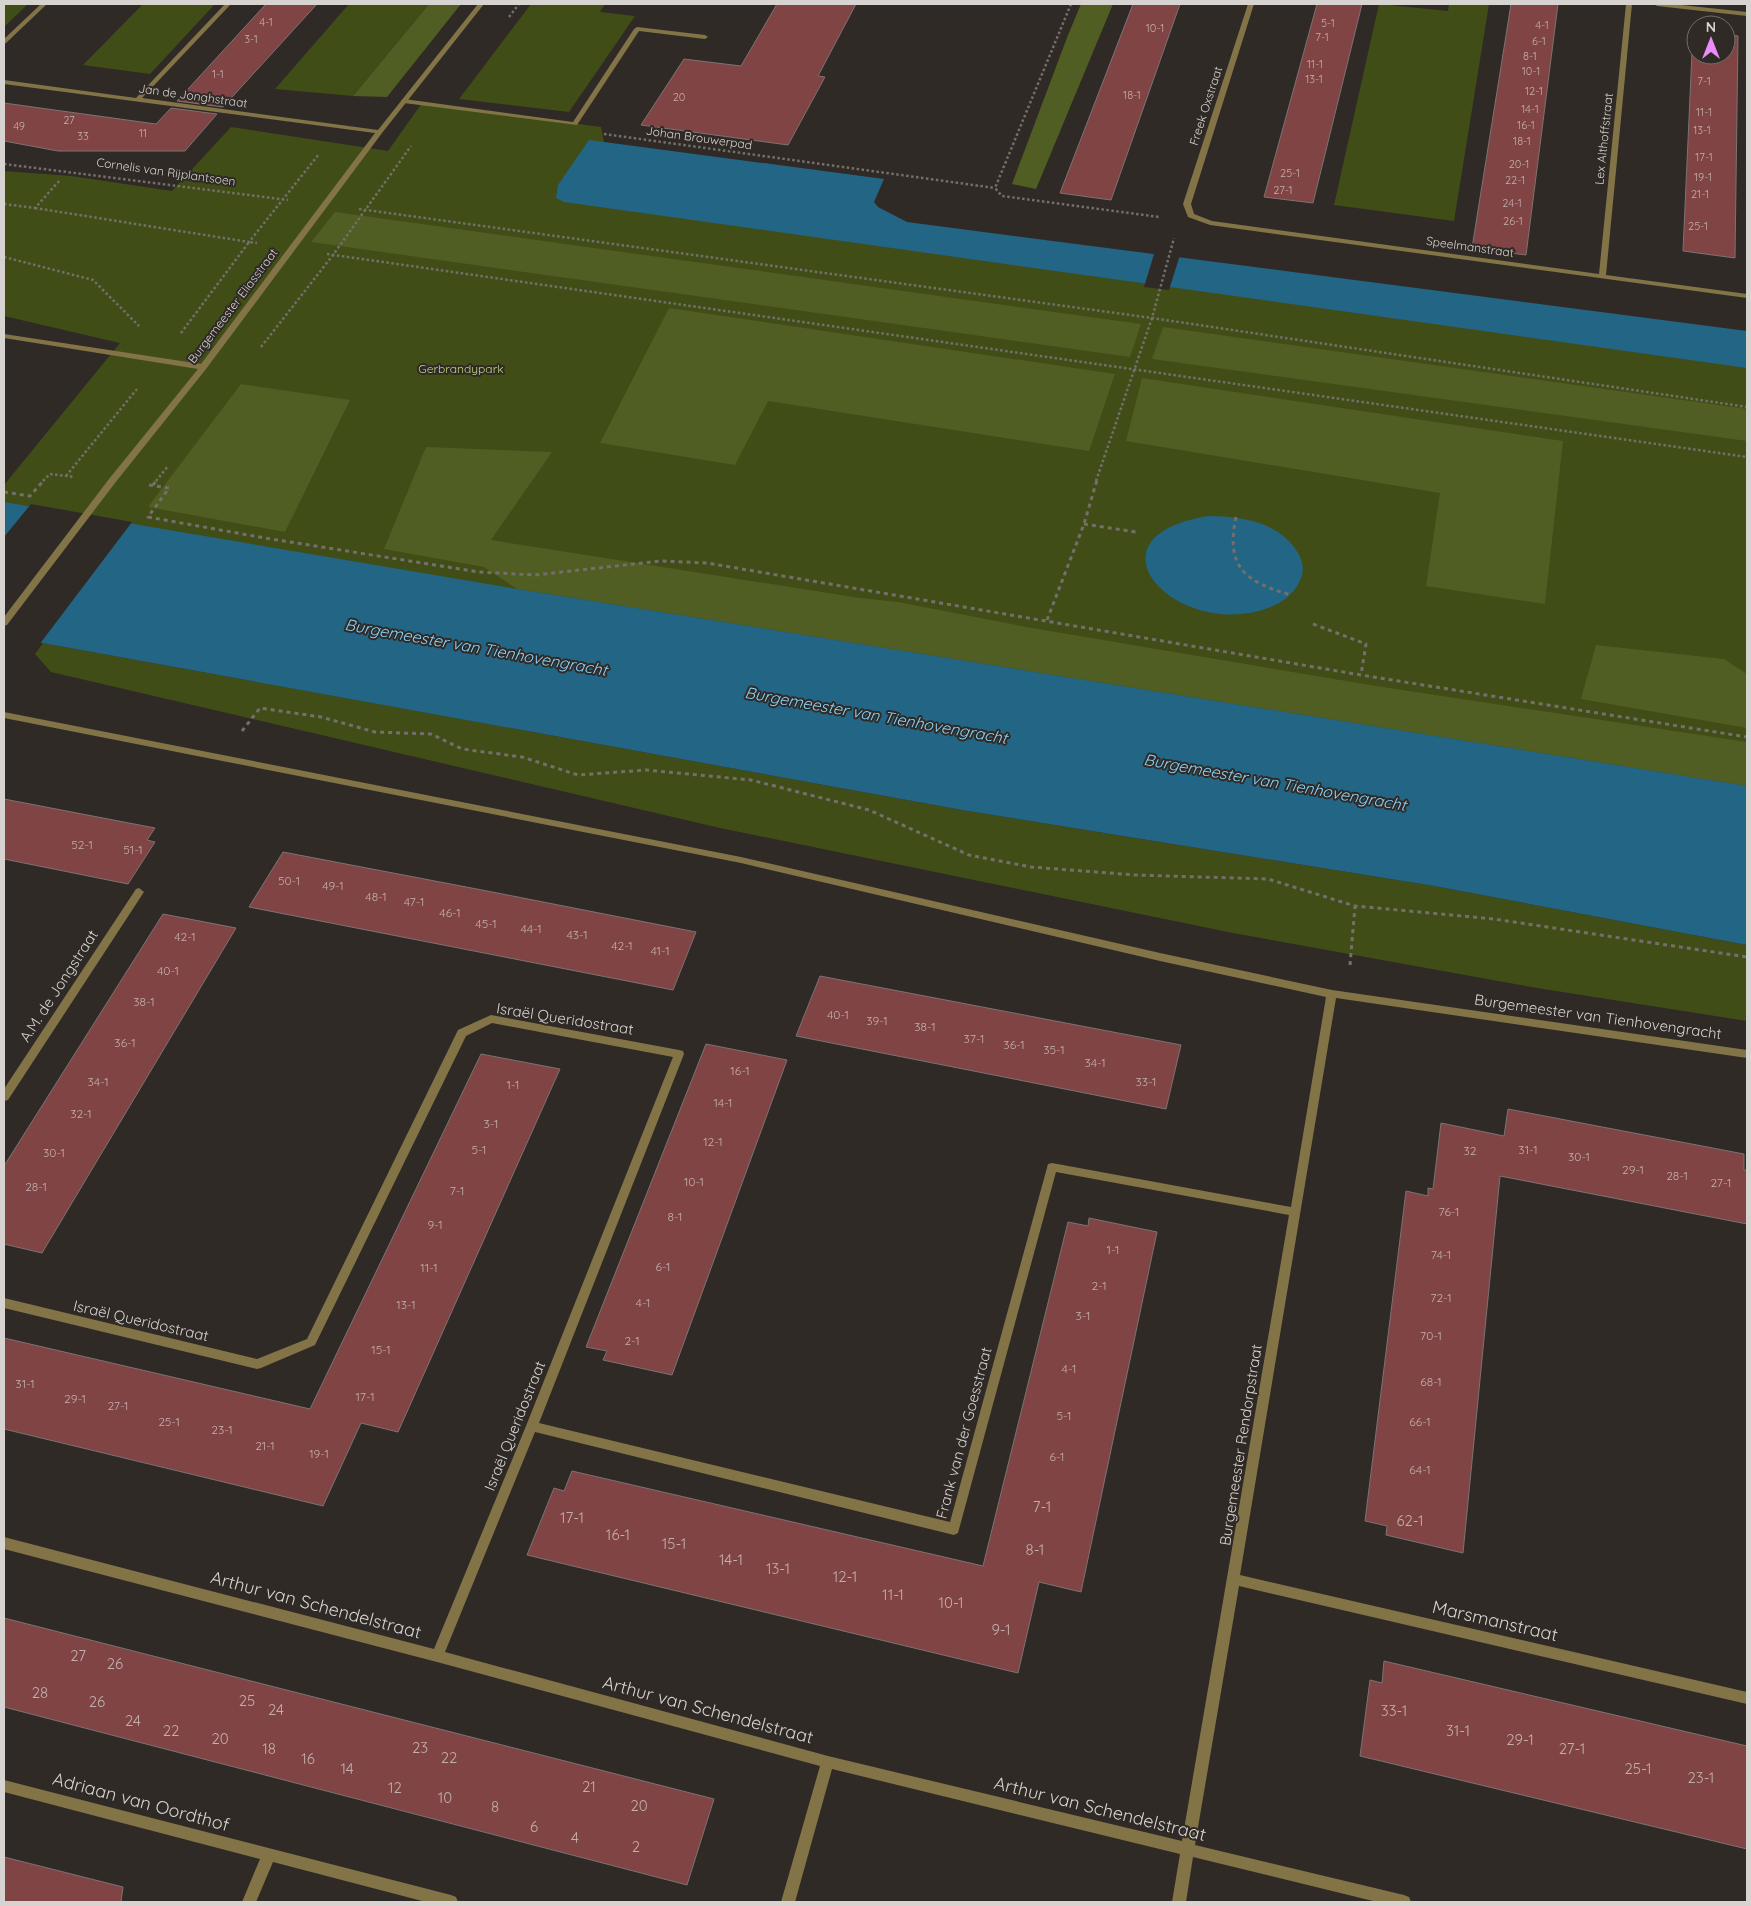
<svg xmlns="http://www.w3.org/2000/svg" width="1751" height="1906" font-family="Quicksand,sans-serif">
	<rect width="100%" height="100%" fill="#302a26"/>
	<path fill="#414d17" d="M 4,4 L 28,4 L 4,27 Z
		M 143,4 L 215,4 L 150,74 L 83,65 Z
		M 349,4 L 429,4 L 353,96 L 275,89 Z
		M 531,4 L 605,4 L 600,12 L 635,16 L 569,112 L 459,99 Z
		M 1379,4 L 1448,11 L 1449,4 L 1489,4 L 1454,221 L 1334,205 Z
		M 422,103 L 601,127 L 615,199 L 1747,358 L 1747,818 L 4,525 L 4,485 L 120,343 L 4,316 L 4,171 L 71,176 L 172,191 L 231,127 L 388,151 Z
		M 43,643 L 962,810 L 1434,886 L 1747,945 L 1747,1021 L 1537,988 L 1233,933 L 720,828 L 51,672 L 35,654 Z"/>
	<path fill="#505d23" d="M 429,4 L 461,4 L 387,97 L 353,96 Z
		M 1081,4 L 1113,4 L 1036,189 L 1012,184 L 1068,35 Z
		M 335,212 L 1141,324 L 1130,357 L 311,242 Z
		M 669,308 L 1115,374 L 1089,451 L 768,401 L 735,465 L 600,443 Z
		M 1163,327 L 1747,409 L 1747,441 L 1152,359 Z
		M 1142,378 L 1563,441 L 1545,604 L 1426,586 L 1440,493 L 1126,441 Z
		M 241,384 L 350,400 L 285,532 L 148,507 Z
		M 426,447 L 552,452 L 491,540 L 860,598 L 898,602 L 1032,628 L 1376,686 L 1747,742 L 1747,786 L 517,589 L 484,567 L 384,549 Z
		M 1596,645 L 1724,659 L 1747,674 L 1747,728 L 1581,699 Z"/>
	<path fill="#226585" d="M 589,140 L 884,179 L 874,202 L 878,207 L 907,222 L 1747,331 L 1747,368 L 564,202 L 556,198 L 558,185 Z
		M 4,502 L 517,589 L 1747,786 L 1747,945 L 1434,886 L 962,810 L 4,636 Z
		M 1208,516 C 1241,516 1280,522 1298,553 C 1302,560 1304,568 1302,575 C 1297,592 1284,602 1268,608 C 1177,641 1078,537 1208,516 Z"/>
	<path fill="#302a26" d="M 1155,251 L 1180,255 L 1169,290 L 1144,287 Z
		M 31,504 L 132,522 L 39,645 L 4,638 L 4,537 Z"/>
	<path fill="#814444" stroke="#7c7373" d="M 266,4 L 317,4 L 223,107 L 177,101 Z
		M 777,4 L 856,4 L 818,76 L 825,77 L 788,145 L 641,125 L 684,59 L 741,66 Z
		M 1133,4 L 1180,4 L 1111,200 L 1060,193 Z
		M 1317,4 L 1362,4 L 1313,203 L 1264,197 Z
		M 1511,4 L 1558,4 L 1526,255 L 1472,248 Z
		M 1693,30 L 1696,31 L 1696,55 L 1726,55 L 1726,34 L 1738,36 L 1735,258 L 1683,251 Z
		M 4,103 L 156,124 L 171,108 L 217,114 L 185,151 L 58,151 L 4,141 Z
		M 4,799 L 155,828 L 147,840 L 155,842 L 128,884 L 4,859 Z
		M 283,852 L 482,890 L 696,932 L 673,990 L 249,907 Z
		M 163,914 L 236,928 L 42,1253 L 4,1244 L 4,1166 Z
		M 820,976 L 1181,1045 L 1166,1109 L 796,1036 Z
		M 706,1044 L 787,1060 L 672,1375 L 603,1360 L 607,1351 L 586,1347 Z
		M 481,1054 L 560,1069 L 398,1432 L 361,1423 L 323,1506 L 4,1429 L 4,1338 L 310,1409 Z
		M 1508,1109 L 1744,1154 L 1744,1170 L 1747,1170 L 1747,1224 L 1500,1176 L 1463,1553 L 1386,1535 L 1387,1526 L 1365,1521 L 1406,1191 L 1428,1196 L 1428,1188 L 1433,1189 L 1441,1123 L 1504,1136 Z
		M 1089,1218 L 1157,1232 L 1081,1592 L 1039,1582 L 1018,1673 L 527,1555 L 554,1488 L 564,1491 L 572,1471 L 983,1566 L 1068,1222 L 1088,1226 Z
		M 4,1618 L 714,1799 L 687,1885 L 4,1707 Z
		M 1384,1661 L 1747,1746 L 1747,1849 L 1360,1756 L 1370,1680 L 1382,1683 Z
		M 4,1857 L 123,1887 L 121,1902 L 4,1902 Z"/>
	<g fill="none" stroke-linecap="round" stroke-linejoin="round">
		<path stroke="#746f6b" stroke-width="2.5" stroke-dasharray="2.5 2.5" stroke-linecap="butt" d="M 1071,4 L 995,188 L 1002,196 L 1159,217
			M 509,17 L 519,4
			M 604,134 L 995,188
			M 4,164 L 288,200
			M 4,204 L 35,208 L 60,180
			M 35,208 L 249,242 L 319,154
			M 359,209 L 1152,318 L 1747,407
			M 327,254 L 1747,457
			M 4,257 L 93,280 L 139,326
			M 181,333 L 249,242 L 257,243
			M 261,347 L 333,255 L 411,146
			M 66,476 L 137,389
			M 43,481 L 50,474 L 75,477
			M 156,481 L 168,466
			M 1096,481 L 1152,318 L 1174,238"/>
		<path stroke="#746f6b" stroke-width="3" stroke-dasharray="4 4" stroke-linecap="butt" d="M 149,485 L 169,488 L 148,517 L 265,538 L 479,572 L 535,575 L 661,561 L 707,563 L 1361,675 L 1747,737
			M 153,485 L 157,480
			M 4,492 L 30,496 L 44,480
			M 1236,517 C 1225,568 1246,582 1291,595
			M 1084,524 L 1136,532
			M 1047,620 L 1084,524 L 1097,480
			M 1313,624 L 1366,644 L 1361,675
			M 242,731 L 260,708 L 321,717 L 375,732 L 431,734 L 462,749 L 522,757 L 578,775 L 646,770 L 751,780 L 869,810 L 969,855 L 1031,867 L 1135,875 L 1268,879 L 1355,906 L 1494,919 L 1747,957
			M 1350,965 L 1355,906"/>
		<path fill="#827447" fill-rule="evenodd" d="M 637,27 L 705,35 L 708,37 L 705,39 L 639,31 L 577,125 L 404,103 L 401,101 L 404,99 L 573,122 L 634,29 Z
			M 139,888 L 144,892 L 142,895 L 8,1100 L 4,1101 L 4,1089 L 136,889 Z"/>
		<path fill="#827447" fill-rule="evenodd" d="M 41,4 L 47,4 L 6,43 L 4,44 L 4,39 Z
			M 225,4 L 231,4 L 142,98 L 378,130 L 478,4 L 484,4 L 382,133 L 206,369 L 115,483 L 7,625 L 4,626 L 4,617 L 109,479 L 198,369 L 4,338 L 4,334 L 201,364 L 375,133 L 4,84 L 4,80 L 136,98 Z
			M 1248,4 L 1254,4 L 1191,204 L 1194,214 L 1212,221 L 1599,274 L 1626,4 L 1632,4 L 1606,275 L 1747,294 L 1747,298 L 1210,225 L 1188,217 L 1183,204 Z
			M 1654,4 L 1672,4 L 1747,12 L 1747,16 L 1657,6 Z
			M 4,712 L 741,857 L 1160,953 L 1332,990 L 1747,1050 L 1747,1058 L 1336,998 L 1240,1575 L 1747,1692 L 1747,1704 L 1239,1586 L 1195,1845 L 1404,1895 L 1409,1897 L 1411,1902 L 1377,1902 L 1193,1857 L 1186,1902 L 1172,1902 L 1180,1854 L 832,1769 L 795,1902 L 781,1902 L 820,1766 L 437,1662 L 4,1549 L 4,1537 L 434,1649 L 526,1426 L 673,1057 L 492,1023 L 466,1036 L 315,1345 L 261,1368 L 257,1369 L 4,1308 L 4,1298 L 257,1359 L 307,1339 L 458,1030 L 491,1015 L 679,1050 L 683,1051 L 684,1054 L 539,1423 L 950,1522 L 1048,1164 L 1052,1163 L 1291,1207 L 1326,997 L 1160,961 L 741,863 L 4,718 ZM 1056,1172 L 1289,1215 L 1182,1841 L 828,1756 L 445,1652 L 535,1432 L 954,1535 L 958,1533 Z
			M 4,1780 L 451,1895 L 456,1897 L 458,1902 L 426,1902 L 273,1862 L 256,1902 L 242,1902 L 260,1859 L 4,1792 Z"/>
	</g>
	<g text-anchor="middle" stroke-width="4" stroke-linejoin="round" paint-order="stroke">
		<g font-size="11" fill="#c1afad">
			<text x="266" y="26">4-1</text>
			<text x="1328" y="27">5-1</text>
			<text x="1542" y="29">4-1</text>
			<text x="1155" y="32">10-1</text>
			<text x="1322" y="41">7-1</text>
			<text x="251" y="43">3-1</text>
			<text x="1539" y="45">6-1</text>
			<text x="1530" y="60">8-1</text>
			<text x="1315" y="68">11-1</text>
			<text x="1531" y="75">10-1</text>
			<text x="218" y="78">1-1</text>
			<text x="1314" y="83">13-1</text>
			<text x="1704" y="85">7-1</text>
			<text x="1534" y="95">12-1</text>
			<text x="1132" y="99">18-1</text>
			<text x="679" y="101">20</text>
			<text x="1530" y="113">14-1</text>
			<text x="1704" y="116">11-1</text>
			<text x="69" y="124">27</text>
			<text x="1526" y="129">16-1</text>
			<text x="19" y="130">49</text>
			<text x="1702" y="134">13-1</text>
			<text x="143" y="137">11</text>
			<text x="83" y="140">33</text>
			<text x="1522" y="145">18-1</text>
			<text x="1704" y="161">17-1</text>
			<text x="1519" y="168">20-1</text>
			<text x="1290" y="177">25-1</text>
			<text x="1703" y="181">19-1</text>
			<text x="1515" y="184">22-1</text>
			<text x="1283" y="194">27-1</text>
			<text x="1700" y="198">21-1</text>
			<text x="1512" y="207">24-1</text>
			<text x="1513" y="225">26-1</text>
			<text x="1698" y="230">25-1</text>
		</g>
		<g font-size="12" fill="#d6d3d0" stroke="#302a26">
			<text transform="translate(193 96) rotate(8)" y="4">Jan de Jonghstraat</text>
			<text transform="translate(1206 106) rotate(-72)" y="4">Freek Oxstraat</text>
			<text transform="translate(699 138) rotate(8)" y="4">Johan Brouwerpad</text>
			<text transform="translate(1604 139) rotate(-84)" y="4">Lex Althoffstraat</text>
			<text transform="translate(166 172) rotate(8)" y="4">Cornelis van Rijplantsoen</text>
			<text transform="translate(1470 247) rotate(8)" y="4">Speelmanstraat</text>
			<text transform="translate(233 306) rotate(-53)" y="4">Burgemeester Eliasstraat</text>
		</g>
		<g font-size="12" fill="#c0d681" stroke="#302a26">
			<text x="461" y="373">Gerbrandypark</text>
		</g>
		<g font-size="12" fill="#c1afad">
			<text x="82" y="849">52-1</text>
			<text x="133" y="854">51-1</text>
			<text x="289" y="885">50-1</text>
			<text x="333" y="890">49-1</text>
			<text x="376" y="901">48-1</text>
			<text x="414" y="906">47-1</text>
			<text x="450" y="917">46-1</text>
			<text x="486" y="928">45-1</text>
			<text x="531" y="933">44-1</text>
			<text x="577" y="939">43-1</text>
			<text x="185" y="941">42-1</text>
			<text x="622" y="950">42-1</text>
			<text x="660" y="955">41-1</text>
			<text x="168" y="975">40-1</text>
			<text x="144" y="1006">38-1</text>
			<text x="838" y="1019">40-1</text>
			<text x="877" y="1025">39-1</text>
			<text x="925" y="1031">38-1</text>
			<text x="974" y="1043">37-1</text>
			<text x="125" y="1047">36-1</text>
			<text x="1014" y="1049">36-1</text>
			<text x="1054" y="1054">35-1</text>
			<text x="1095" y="1067">34-1</text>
			<text x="740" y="1075">16-1</text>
			<text x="98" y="1086">34-1</text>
			<text x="1146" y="1086">33-1</text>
			<text x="513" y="1089">1-1</text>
			<text x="723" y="1107">14-1</text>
			<text x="81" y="1118">32-1</text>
			<text x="491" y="1128">3-1</text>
			<text x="713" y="1146">12-1</text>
			<text x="479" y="1154">5-1</text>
			<text x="1528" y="1154">31-1</text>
			<text x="1470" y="1155">32</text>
			<text x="54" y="1157">30-1</text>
			<text x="1579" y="1161">30-1</text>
			<text x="1633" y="1174">29-1</text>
			<text x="1677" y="1180">28-1</text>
			<text x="694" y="1186">10-1</text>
			<text x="1721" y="1187">27-1</text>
			<text x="36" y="1191">28-1</text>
			<text x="457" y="1195">7-1</text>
			<text x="1449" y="1216">76-1</text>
			<text x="675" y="1221">8-1</text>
			<text x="435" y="1229">9-1</text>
			<text x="1113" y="1254">1-1</text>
			<text x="1441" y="1259">74-1</text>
			<text x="663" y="1271">6-1</text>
			<text x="429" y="1272">11-1</text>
			<text x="1099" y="1290">2-1</text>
			<text x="1441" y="1302">72-1</text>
			<text x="643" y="1307">4-1</text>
			<text x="406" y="1309">13-1</text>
			<text x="1083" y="1320">3-1</text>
			<text x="1431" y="1340">70-1</text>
			<text x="632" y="1345">2-1</text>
			<text x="381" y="1354">15-1</text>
			<text x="1069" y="1373">4-1</text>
			<text x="1431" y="1386">68-1</text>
			<text x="25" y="1388">31-1</text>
			<text x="365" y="1401">17-1</text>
			<text x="75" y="1403">29-1</text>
			<text x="118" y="1410">27-1</text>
			<text x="1064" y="1420">5-1</text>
			<text x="169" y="1426">25-1</text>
			<text x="1420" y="1426">66-1</text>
			<text x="222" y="1434">23-1</text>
			<text x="265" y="1450">21-1</text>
			<text x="319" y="1458">19-1</text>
			<text x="1057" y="1461">6-1</text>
			<text x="1420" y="1474">64-1</text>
		</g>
		<g font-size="15" fill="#d6d3d0" stroke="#302a26">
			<text transform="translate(59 986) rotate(-57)" y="5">A.M. de Jongstraat</text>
			<text transform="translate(1598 1017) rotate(8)" y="5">Burgemeester van Tienhovengracht</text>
			<text transform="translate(565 1019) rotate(9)" y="5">Israël Queridostraat</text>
			<text transform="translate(141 1321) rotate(13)" y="5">Israël Queridostraat</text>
			<text transform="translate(515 1426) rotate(-68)" y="5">Israël Queridostraat</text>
			<text transform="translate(964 1433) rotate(-75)" y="5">Frank van der Goesstraat</text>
			<text transform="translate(1241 1445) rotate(-81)" y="5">Burgemeester Rendorpstraat</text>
		</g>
		<g font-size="15" fill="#c1afad">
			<text x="1042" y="1512">7-1</text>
			<text x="572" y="1523">17-1</text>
			<text x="1410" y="1526">62-1</text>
			<text x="618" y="1540">16-1</text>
			<text x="674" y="1549">15-1</text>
			<text x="1035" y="1555">8-1</text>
			<text x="731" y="1565">14-1</text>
			<text x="778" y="1574">13-1</text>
			<text x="845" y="1582">12-1</text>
			<text x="893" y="1600">11-1</text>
			<text x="951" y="1608">10-1</text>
			<text x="1001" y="1635">9-1</text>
			<text x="78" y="1661">27</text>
			<text x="115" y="1669">26</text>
			<text x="40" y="1698">28</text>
			<text x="247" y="1706">25</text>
			<text x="97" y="1707">26</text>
			<text x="276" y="1715">24</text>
			<text x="1394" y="1716">33-1</text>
			<text x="133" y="1726">24</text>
			<text x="171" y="1736">22</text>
			<text x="1458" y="1736">31-1</text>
			<text x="220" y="1744">20</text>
			<text x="1520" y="1745">29-1</text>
			<text x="420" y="1753">23</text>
			<text x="269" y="1754">18</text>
			<text x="1572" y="1754">27-1</text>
			<text x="449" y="1763">22</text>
			<text x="308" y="1764">16</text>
			<text x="347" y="1774">14</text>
			<text x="1638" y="1774">25-1</text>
			<text x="1701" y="1783">23-1</text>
			<text x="589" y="1792">21</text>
			<text x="395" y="1793">12</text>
			<text x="445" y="1803">10</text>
			<text x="639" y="1811">20</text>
			<text x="495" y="1812">8</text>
			<text x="534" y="1832">6</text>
			<text x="575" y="1843">4</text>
			<text x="636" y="1852">2</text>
		</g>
		<g font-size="16" font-style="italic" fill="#8bd3fa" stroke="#302a26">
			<text transform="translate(476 647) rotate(10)" y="6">Burgemeester van Tienhovengracht</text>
			<text transform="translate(876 715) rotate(10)" y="6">Burgemeester van Tienhovengracht</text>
			<text transform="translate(1275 782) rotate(10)" y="6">Burgemeester van Tienhovengracht</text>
		</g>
		<g font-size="18" fill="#d6d3d0" stroke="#302a26">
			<text transform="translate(316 1605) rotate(15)" y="6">Arthur van Schendelstraat</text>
			<text transform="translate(1495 1621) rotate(13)" y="6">Marsmanstraat</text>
			<text transform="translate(708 1710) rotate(15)" y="6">Arthur van Schendelstraat</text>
			<text transform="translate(141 1802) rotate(15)" y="6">Adriaan van Oordthof</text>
			<text transform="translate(1100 1809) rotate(14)" y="6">Arthur van Schendelstraat</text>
		</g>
	</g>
	<rect width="1751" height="1906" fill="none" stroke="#d6d3d0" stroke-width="10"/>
	<g transform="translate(1711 40)"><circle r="24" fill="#302a26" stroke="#726e6a"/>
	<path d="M0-4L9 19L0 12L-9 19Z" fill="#ec8cfa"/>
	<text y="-8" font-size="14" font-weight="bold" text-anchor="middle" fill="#d6d3d0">N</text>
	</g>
</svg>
